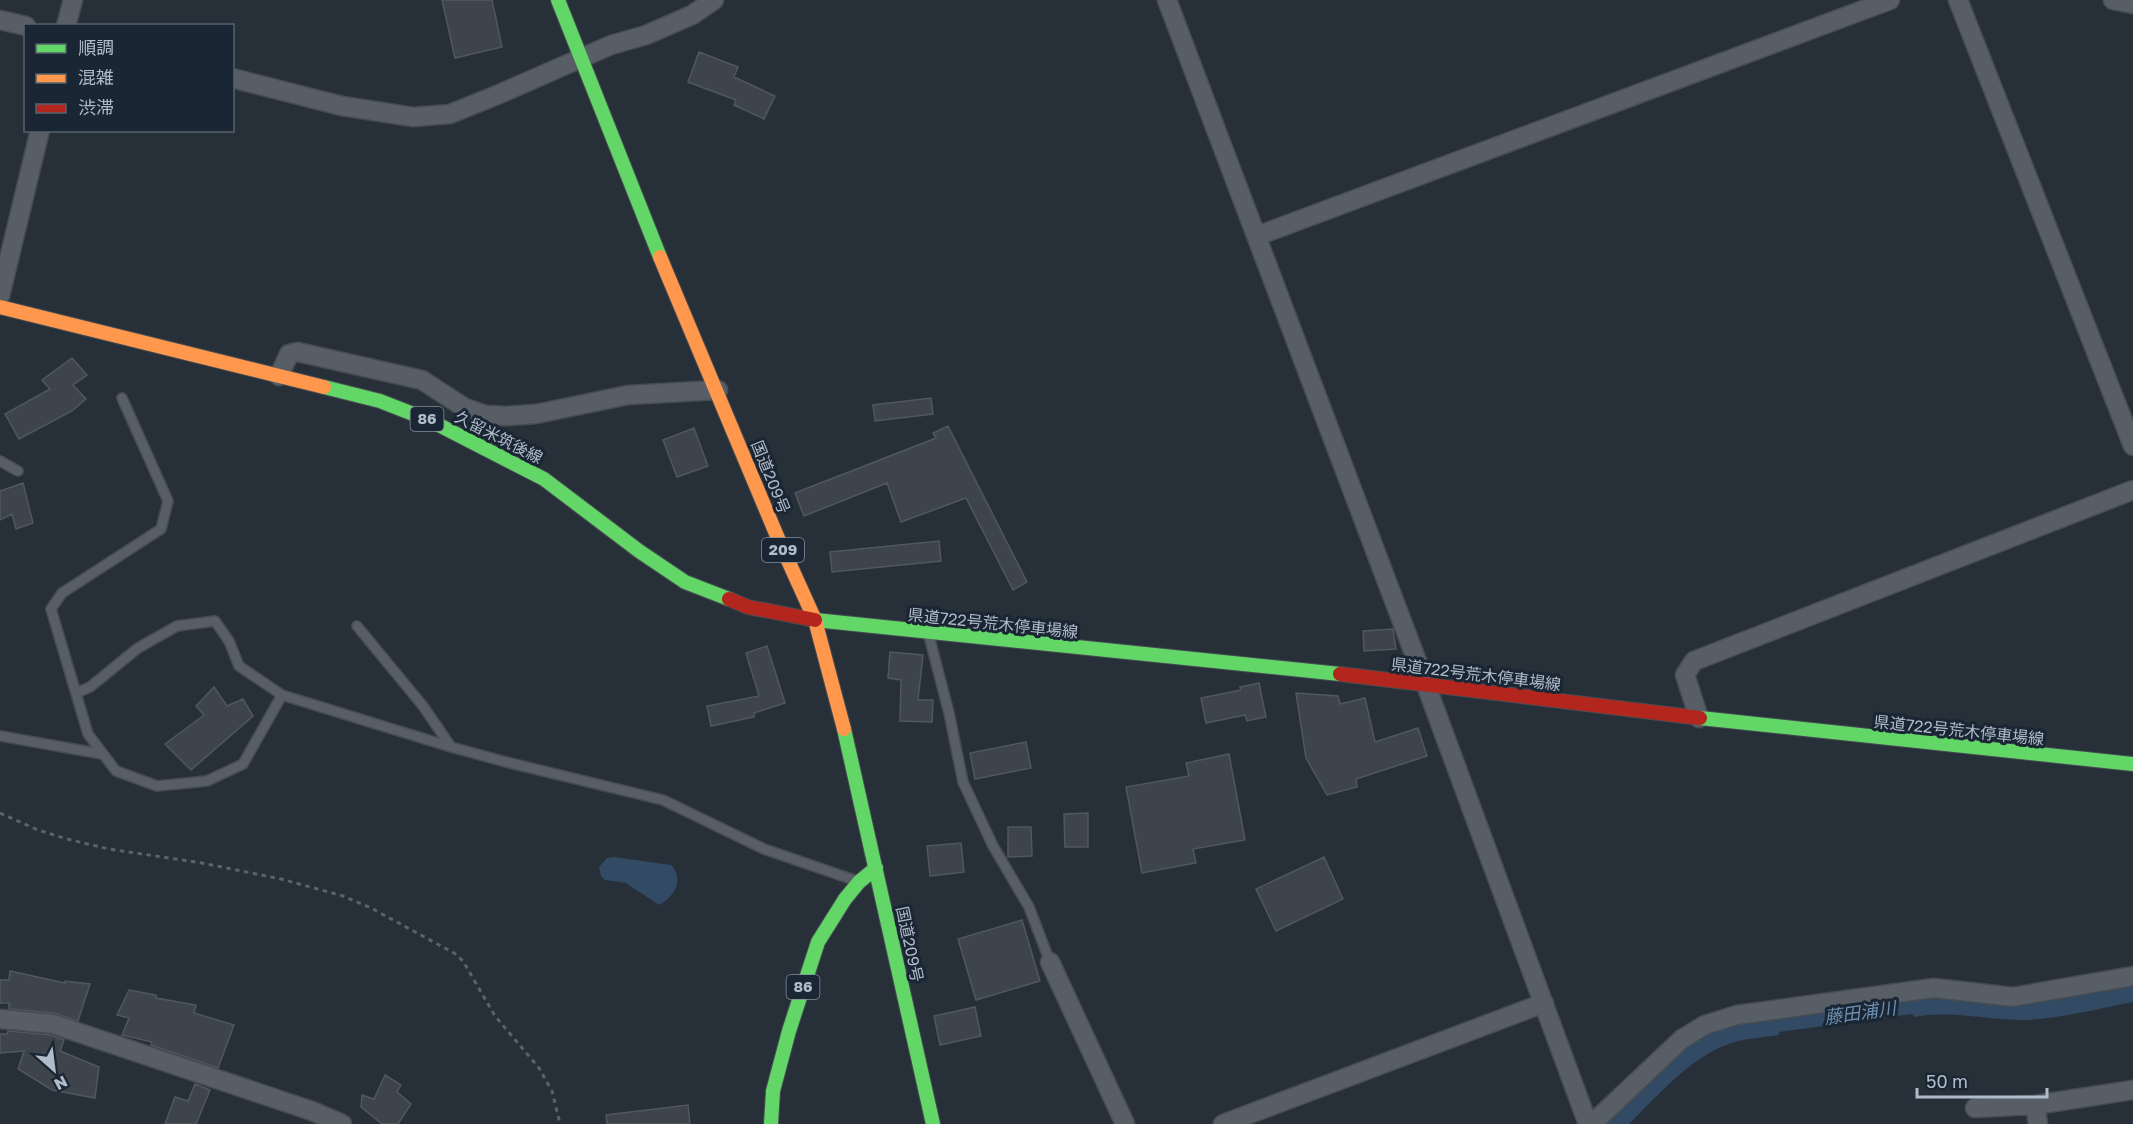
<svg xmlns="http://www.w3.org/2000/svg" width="2133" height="1124" font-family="'Golos Text','Noto Sans JP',sans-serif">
	<rect width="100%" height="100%" fill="#273038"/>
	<path fill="#324a63" d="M 614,857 L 671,865 C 685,879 674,898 659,905 L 626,883 L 605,880 L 601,876 L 599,867 L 607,858 Z
		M 2133,983 L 2133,1002 C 2097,1009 2059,1019 2022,1020 C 1986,1020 1951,1010 1915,1017 L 1912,1014 L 1779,1032 L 1779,1035 C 1766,1037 1751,1038 1738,1041 C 1693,1053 1661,1093 1629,1124 L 1603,1124 L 1685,1046 L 1704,1034 L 1737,1022 L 1935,996 Z"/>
	<path fill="#3d444b" stroke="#4f5760" stroke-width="1.5" d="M 442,0 L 492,0 L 502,47 L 455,58 Z
		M 699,52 L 738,67 L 734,77 L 775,96 L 764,119 L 734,105 L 736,100 L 688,82 Z
		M 72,358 L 87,375 L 73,385 L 86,399 L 72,411 L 19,439 L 5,414 L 50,389 L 42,380 Z
		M 931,398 L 933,414 L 875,421 L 873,405 Z
		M 948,426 L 1027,582 L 1013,590 L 966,498 L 901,522 L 887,483 L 804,516 L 795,493 L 936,438 L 933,433 Z
		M 694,428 L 708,466 L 677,477 L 663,440 Z
		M 23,483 L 33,523 L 16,529 L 12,514 L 0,520 L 0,491 Z
		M 939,541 L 941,561 L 832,572 L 830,552 Z
		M 1393,629 L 1396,649 L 1364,651 L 1363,631 Z
		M 767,646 L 785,703 L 754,713 L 754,717 L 711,726 L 707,706 L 759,696 L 746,653 Z
		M 890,652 L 923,655 L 918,700 L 933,700 L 932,722 L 900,721 L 901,680 L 888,678 Z
		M 1259,683 L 1266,717 L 1247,721 L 1245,715 L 1206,723 L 1201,698 L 1241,690 L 1240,687 Z
		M 214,687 L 227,706 L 243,699 L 253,716 L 191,770 L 165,744 L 204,715 L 196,706 Z
		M 1296,693 L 1338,696 L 1340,704 L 1365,698 L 1375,742 L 1418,728 L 1427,756 L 1356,779 L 1357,787 L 1327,795 L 1306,758 Z
		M 1026,742 L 1031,768 L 975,779 L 970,753 Z
		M 1229,754 L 1245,840 L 1193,849 L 1196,863 L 1142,873 L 1126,787 L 1189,776 L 1186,763 Z
		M 1088,813 L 1088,847 L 1065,847 L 1064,814 Z
		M 1008,827 L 1031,827 L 1032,856 L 1008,857 Z
		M 961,843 L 964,872 L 930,876 L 927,846 Z
		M 1324,857 L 1343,899 L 1276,931 L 1256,889 Z
		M 1022,920 L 1040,981 L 976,1000 L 958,939 Z
		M 10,971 L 65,983 L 65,981 L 90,984 L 78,1021 L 54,1013 L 9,1009 L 9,1003 L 0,1003 L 0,980 L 9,980 Z
		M 129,990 L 156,995 L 156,998 L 196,1005 L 194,1013 L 234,1025 L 218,1068 L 151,1045 L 152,1042 L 122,1035 L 129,1018 L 117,1015 Z
		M 975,1007 L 981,1036 L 940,1045 L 934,1016 Z
		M 8,1031 L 51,1035 L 64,1040 L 60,1051 L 99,1067 L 95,1098 L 52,1090 L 18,1069 L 24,1051 L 0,1053 L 0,1034 L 7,1034 Z
		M 385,1075 L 401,1085 L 397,1092 L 411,1104 L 398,1124 L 382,1124 L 361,1107 L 362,1095 L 374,1099 Z
		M 195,1084 L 210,1090 L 196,1124 L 165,1124 L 175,1097 L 188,1101 Z
		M 688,1105 L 690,1124 L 607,1124 L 606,1115 Z"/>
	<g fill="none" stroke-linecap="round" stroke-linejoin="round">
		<g stroke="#464c52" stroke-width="12">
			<path id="lane" d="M 0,461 L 18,471
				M 357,626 L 423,706 L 451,747 L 506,762 L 663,800 L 764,849 L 857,881
				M 928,632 L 949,713 L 963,782 L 993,846 L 1029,907 L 1050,962
				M 76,693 L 90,687 L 138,648 L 177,626 L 215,621 L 229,641 L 239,666 L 282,695 L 243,764 L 207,781 L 157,786 L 116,771 L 88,734 L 51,609 L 62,593 L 161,529 L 168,501 L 122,398
				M 282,695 L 451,747
				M 0,736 L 102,754"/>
		</g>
		<g stroke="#464c52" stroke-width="21">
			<path id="street" d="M 1167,0 L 1426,685 L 1588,1124
				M 1958,0 L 2133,446
				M 2113,0 L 2133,4
				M 0,20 L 26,26
				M 66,26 L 73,0
				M 232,78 L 342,106 L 413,117 L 450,114 L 497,95 L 611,45 L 646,35 L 692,15 L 714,0
				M 1257,236 L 1890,0
				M 0,296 L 40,130
				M 279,376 L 289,354 L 298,352 L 422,380 L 465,408 L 486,415 L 506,416 L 536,414 L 628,395 L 718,390
				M 1699,718 L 1685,675 L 1694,661 L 2133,490
				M 1050,962 L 1125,1124
				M 0,1019 L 53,1024 L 312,1111 L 342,1124
				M 2035,1105 L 2038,1124
				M 1975,1108 L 2035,1105 L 2133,1090
				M 1223,1124 L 1544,1003
				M 1592,1124 L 1682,1039 L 1705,1025 L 1737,1015 L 1934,988 L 2013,997 L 2133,976"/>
		</g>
		<g stroke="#464c52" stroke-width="16">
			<path id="fast" d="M 558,0 L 660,257
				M 324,387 L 380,401 L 431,421 L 544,479 L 639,551 L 685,582 L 729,599
				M 815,620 L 1340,674
				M 1700,718 L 2133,764
				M 844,729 L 933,1124
				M 771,1124 L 773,1091 L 789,1031 L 818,942 L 845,899 L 859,882 L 876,868"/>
		</g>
		<g stroke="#464c52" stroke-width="16">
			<path id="slow" d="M 660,257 L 777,536 L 815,620 L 844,729
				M 0,307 L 324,387"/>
		</g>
		<g stroke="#464c52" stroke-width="16">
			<path id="jam" d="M 729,599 L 748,607 L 815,620
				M 1340,674 L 1700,718"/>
		</g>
		<path stroke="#5b6269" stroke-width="3" stroke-dasharray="4.5 4.5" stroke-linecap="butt" d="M 0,813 L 38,830 L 67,839 L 109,849 L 202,863 L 281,879 L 343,896 L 371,908 L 454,953 L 463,961 L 495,1016 L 539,1068 L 552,1091 L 560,1124"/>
		<use href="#lane" stroke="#585e66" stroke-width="9"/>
		<use href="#street" stroke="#585e66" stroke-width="18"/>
		<use href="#fast" stroke="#63d668" stroke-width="14"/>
		<use href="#slow" stroke="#ff974d" stroke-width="14"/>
		<use href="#jam" stroke="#b3261e" stroke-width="14"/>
	</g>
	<g text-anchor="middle" stroke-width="6" stroke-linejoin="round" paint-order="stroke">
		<g fill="#1a2633" stroke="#848f9d" stroke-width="1.5">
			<rect x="410.5" y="407" width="33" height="24" rx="4.5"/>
			<rect x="762" y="538" width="42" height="24" rx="4.5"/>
			<rect x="786.5" y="975" width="33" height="24" rx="4.5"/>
		</g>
		<g font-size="15" font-weight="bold" fill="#b1bcca">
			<text x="427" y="424">86</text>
			<text x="783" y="555">209</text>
			<text x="803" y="992">86</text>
		</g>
		<g font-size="16" fill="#b1bcca" stroke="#1a2633">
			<text transform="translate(499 437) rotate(27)" y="6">久留米筑後線</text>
			<text transform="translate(771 477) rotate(68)" y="6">国道209号</text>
			<text transform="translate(993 623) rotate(6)" y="6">県道722号荒木停車場線</text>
			<text transform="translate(1476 674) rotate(7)" y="6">県道722号荒木停車場線</text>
			<text transform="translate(1959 730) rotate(6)" y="6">県道722号荒木停車場線</text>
			<text transform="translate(910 944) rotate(78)" y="6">国道209号</text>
		</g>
		<g font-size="18" font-style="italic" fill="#6e8fb0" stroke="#1a2633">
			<text transform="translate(1860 1013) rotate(-8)" y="6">藤田浦川</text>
		</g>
	</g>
	<rect x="24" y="24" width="210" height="108" fill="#1a2633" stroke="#56626f" stroke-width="1.5"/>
	<rect x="36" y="44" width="30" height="9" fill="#63d668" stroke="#56626f" stroke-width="1.5"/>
	<text x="78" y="54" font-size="18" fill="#b1bcca">順調</text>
	<rect x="36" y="74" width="30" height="9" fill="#ff974d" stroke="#56626f" stroke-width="1.5"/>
	<text x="78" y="84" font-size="18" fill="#b1bcca">混雑</text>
	<rect x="36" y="104" width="30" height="9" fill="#b3261e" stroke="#56626f" stroke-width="1.5"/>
	<text x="78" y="114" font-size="18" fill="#b1bcca">渋滞</text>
	<g transform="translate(54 1070) rotate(152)" stroke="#1a2633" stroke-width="4.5" paint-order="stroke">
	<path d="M0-4.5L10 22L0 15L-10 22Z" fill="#b1bcca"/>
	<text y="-9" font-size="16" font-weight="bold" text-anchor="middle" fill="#b1bcca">N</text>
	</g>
	<path d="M1917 1088v9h130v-9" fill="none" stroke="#b1bcca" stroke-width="3"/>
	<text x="1926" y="1088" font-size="18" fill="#b1bcca" stroke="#1a2633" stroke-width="4.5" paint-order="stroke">50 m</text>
</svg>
